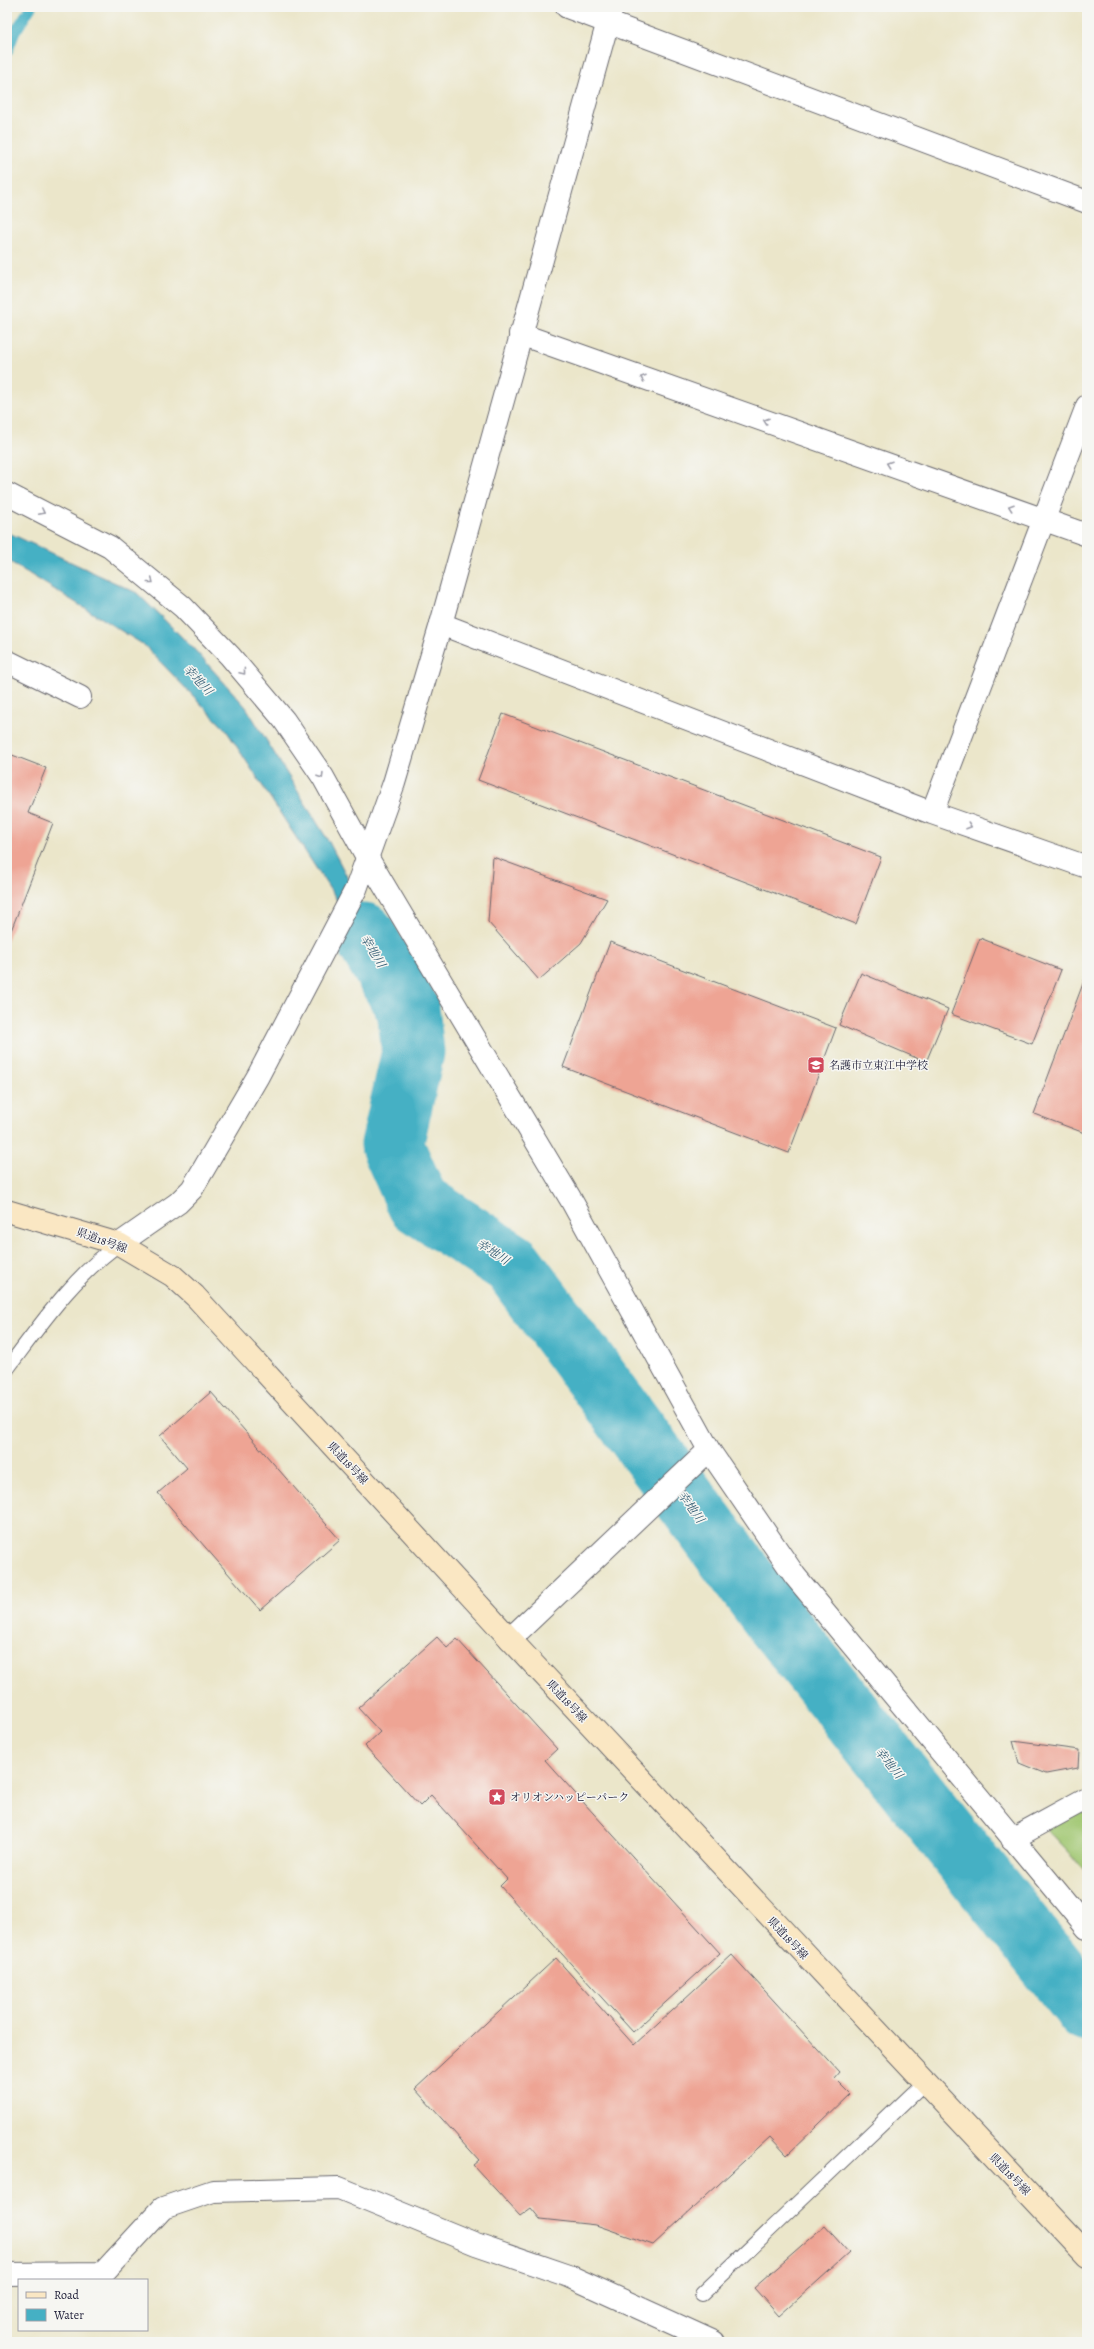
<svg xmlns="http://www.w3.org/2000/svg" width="1094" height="2349" font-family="Alegreya,'Noto Serif JP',serif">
	<rect width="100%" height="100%" fill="#f6f6f2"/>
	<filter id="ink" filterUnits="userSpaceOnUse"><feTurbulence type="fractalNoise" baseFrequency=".025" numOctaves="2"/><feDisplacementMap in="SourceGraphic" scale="8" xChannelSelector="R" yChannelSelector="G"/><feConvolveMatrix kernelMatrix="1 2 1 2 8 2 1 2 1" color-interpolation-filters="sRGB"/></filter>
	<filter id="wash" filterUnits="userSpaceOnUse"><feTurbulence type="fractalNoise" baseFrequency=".012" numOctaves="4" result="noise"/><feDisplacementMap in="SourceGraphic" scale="16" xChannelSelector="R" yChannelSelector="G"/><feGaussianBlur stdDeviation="0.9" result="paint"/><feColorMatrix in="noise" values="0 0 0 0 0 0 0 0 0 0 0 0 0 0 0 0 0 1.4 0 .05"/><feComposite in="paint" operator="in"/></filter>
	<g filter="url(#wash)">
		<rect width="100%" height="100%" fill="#ebe6ca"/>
		<path fill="#a1c772" stroke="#627456" d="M 1087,1809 L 1087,1872 L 1046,1829 Z"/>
		<path fill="#45b0c4" stroke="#346980" d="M 7,532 L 137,593 L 194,649 L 246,707 L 329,842 L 392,963 L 408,1009 L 226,730 L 144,645 L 7,560 Z"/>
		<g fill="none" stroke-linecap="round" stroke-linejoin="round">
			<path stroke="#45b0c4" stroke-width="11" d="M 7,52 L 15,32 L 31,7"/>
			<path stroke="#45b0c4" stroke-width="63" d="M 364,934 L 408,1009 L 413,1052 L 392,1145 L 418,1203 L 512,1264 L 774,1619 L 1087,2010"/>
		</g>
		<g id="blocks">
			<path fill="#eea494" d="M 503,714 L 881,857 L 856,924 L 478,780 Z
				M 7,753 L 46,768 L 28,813 L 53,823 L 7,941 Z
				M 493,857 L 607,899 L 581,943 L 539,980 L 488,922 Z
				M 980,938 L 1061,970 L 1032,1044 L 951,1014 Z
				M 610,942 L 836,1028 L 789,1153 L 563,1067 Z
				M 861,973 L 948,1009 L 926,1062 L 839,1025 Z
				M 1087,973 L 1087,1134 L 1034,1114 Z
				M 211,1392 L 340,1540 L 260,1610 L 158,1493 L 187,1468 L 160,1436 Z
				M 437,1637 L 447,1648 L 457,1639 L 557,1749 L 545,1760 L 720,1953 L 633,2032 L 500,1886 L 507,1879 L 431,1795 L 420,1806 L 365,1746 L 380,1732 L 358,1708 Z
				M 1013,1741 L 1079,1750 L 1078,1768 L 1046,1774 L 1019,1763 Z
				M 732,1955 L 839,2072 L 834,2078 L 850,2094 L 787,2155 L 770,2137 L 653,2245 L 596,2225 L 540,2219 L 531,2208 L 520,2216 L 473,2165 L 479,2160 L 415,2089 L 556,1958 L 634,2045 Z
				M 825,2226 L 849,2253 L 779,2316 L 754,2288 Z"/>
		</g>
	</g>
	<g filter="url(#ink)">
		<use href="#blocks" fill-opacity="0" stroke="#68676d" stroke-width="1"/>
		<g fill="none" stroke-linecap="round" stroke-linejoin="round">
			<g stroke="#68676d" stroke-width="16">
				<path id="service" d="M 7,1369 C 41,1324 73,1277 119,1244
					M 702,2294 L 924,2083"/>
			</g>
			<g stroke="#68676d" stroke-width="24">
				<path id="minor" d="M 567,7 L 1087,202
					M 520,334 L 1087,535
					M 7,494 L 110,547 L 183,607 L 230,656 L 284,720 L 323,777 L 367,857 L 570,1198 L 709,1450 L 795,1576 L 1087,1928
					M 441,624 L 932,813 L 1087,867
					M 7,661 L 80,697
					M 932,813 L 1087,406
					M 510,1639 L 709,1450
					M 1012,1839 L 1087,1798
					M 7,2274 L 103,2273 L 163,2208 L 213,2191 L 339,2188 L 476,2244 L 569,2276 L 714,2342"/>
			</g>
			<g stroke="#68676d" stroke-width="24">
				<path id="tertiary" d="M 119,1244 L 178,1203 L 192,1189 L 258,1076 L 356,889 L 394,783 L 441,624 L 612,7"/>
			</g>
			<g stroke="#68676d" stroke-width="24">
				<path id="secondary" d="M 7,1211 L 119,1244 L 173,1276 L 195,1296 L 510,1639 L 1087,2255"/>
			</g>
			<use href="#service" stroke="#fff" stroke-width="14"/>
			<use href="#minor" stroke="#fff" stroke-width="22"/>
			<use href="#tertiary" stroke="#fff" stroke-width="22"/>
			<use href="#secondary" stroke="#fae7c3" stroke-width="22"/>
		</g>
		<defs><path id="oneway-chevron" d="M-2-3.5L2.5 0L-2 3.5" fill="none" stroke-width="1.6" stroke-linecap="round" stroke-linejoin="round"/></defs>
		<g stroke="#9c9ca7">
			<use href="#oneway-chevron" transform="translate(643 378) rotate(-161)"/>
			<use href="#oneway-chevron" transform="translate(766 421) rotate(-161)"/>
			<use href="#oneway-chevron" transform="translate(889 464) rotate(-161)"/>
			<use href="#oneway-chevron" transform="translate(1011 507) rotate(-161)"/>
			<use href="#oneway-chevron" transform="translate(42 512) rotate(27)"/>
			<use href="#oneway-chevron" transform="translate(151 581) rotate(39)"/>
			<use href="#oneway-chevron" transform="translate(243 672) rotate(50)"/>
			<use href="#oneway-chevron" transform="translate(321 776) rotate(58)"/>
			<use href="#oneway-chevron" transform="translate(969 826) rotate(19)"/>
		</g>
	</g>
	<defs>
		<g id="school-square" transform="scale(0.9)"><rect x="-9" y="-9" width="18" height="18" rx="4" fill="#d1495b" stroke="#f6f6f2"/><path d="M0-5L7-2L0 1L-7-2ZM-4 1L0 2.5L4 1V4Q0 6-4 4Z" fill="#fff"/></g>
		<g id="sight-square" transform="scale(0.9)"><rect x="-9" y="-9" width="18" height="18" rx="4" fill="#d1495b" stroke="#f6f6f2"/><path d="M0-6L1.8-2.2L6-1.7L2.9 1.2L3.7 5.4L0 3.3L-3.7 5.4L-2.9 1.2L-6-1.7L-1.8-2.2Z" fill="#fff"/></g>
	</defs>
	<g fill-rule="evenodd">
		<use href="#school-square" x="816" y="1065"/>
		<use href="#sight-square" x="497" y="1797"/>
	</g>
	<g text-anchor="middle" stroke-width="3" stroke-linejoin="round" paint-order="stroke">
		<g font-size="11" fill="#22223b" stroke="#f6f6f2" text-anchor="start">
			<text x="829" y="1069">名護市立東江中学校</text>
			<text x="510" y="1801">オリオンハッピーパーク</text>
		</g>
		<g font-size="11" fill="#22223b" stroke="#f6f6f2">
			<text transform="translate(102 1240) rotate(20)" y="4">県道18号線</text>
			<text transform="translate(348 1463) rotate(47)" y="4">県道18号線</text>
			<text transform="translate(567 1701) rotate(47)" y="4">県道18号線</text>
			<text transform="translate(788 1938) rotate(47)" y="4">県道18号線</text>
			<text transform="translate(1010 2174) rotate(46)" y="4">県道18号線</text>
		</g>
		<g font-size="12" font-style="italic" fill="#305b72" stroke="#f6f6f2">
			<text transform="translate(198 680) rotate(47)" y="4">幸地川</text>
			<text transform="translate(373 951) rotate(59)" y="4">幸地川</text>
			<text transform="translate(493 1252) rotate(33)" y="4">幸地川</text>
			<text transform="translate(691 1507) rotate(54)" y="4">幸地川</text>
			<text transform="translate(889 1763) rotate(51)" y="4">幸地川</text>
		</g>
	</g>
	<rect width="1094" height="2349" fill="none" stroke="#f6f6f2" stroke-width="24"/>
	<rect x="18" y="2279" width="130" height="52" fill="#f6f6f2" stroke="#a1a1a9"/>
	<rect x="26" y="2292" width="20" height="6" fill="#fae7c3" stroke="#a1a1a9"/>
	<text x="54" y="2299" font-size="12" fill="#22223b">Road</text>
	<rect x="26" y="2309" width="20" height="12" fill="#45b0c4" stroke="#a1a1a9"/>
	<text x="54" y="2319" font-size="12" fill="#22223b">Water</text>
</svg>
